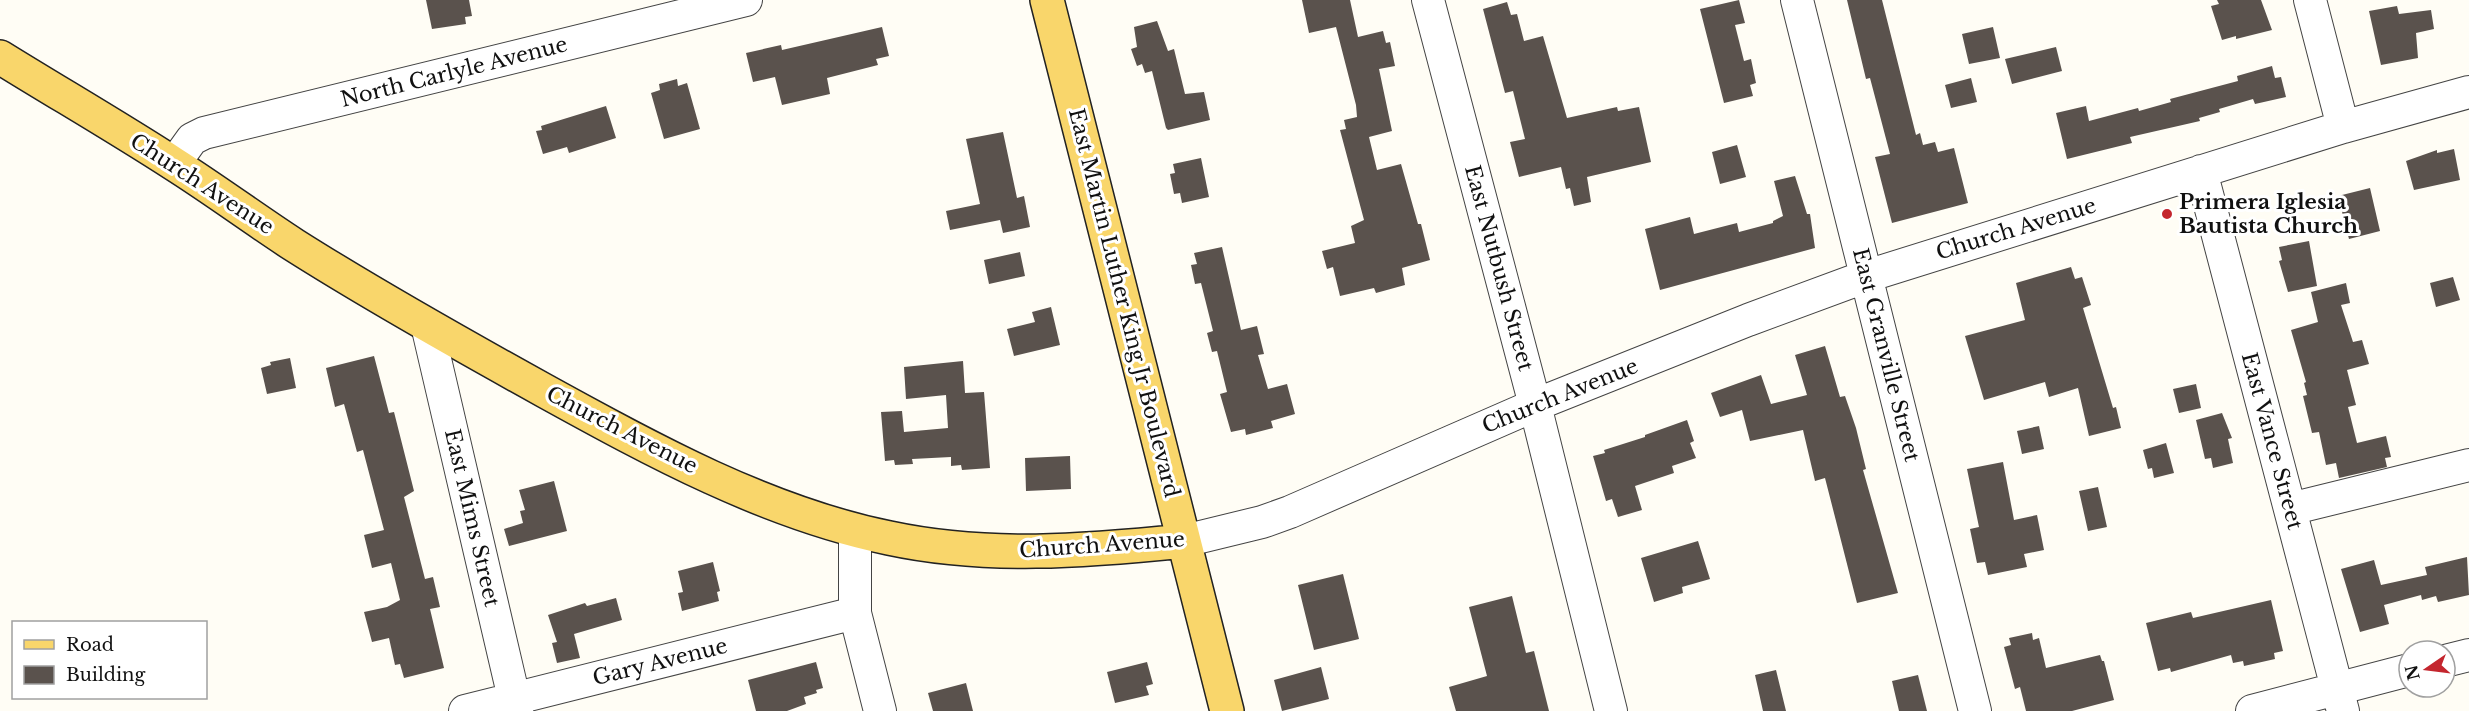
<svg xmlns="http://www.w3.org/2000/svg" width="2469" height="711" font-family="'Libre Baskerville',serif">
	<rect width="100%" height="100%" fill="#fffdf5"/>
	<path fill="#5a524d" d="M 426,0 L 469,0 L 472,16 L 465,17 L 466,24 L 432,29 Z
		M 1302,0 L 1350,0 L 1358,37 L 1383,31 L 1386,43 L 1390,42 L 1395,66 L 1379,69 L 1392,131 L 1369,137 L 1377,170 L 1401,164 L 1418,224 L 1421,224 L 1430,260 L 1402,268 L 1405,285 L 1376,293 L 1374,288 L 1340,296 L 1333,267 L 1327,269 L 1322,251 L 1355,243 L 1351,226 L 1364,220 L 1340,130 L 1346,129 L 1344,120 L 1357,117 L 1356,105 L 1336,27 L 1309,33 Z
		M 1739,0 L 1745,23 L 1735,25 L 1744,61 L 1751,59 L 1756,83 L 1750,85 L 1753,96 L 1724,103 L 1700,9 Z
		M 1847,0 L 1882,0 L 1916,135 L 1920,133 L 1923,145 L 1935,142 L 1938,152 L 1954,148 L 1968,203 L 1892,223 L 1875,157 L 1890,154 L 1870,78 L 1866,79 Z
		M 2217,0 L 2261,0 L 2272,30 L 2236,39 L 2236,36 L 2222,40 L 2211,6 L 2219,4 Z
		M 1507,2 L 1511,15 L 1517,14 L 1524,41 L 1543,36 L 1567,118 L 1617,107 L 1618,111 L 1639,107 L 1651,162 L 1587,177 L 1591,202 L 1574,206 L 1570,188 L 1566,189 L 1561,167 L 1519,177 L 1510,142 L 1525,139 L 1513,91 L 1505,93 L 1483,9 Z
		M 2397,6 L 2399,14 L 2431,10 L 2434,29 L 2416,33 L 2418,58 L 2381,65 L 2369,11 Z
		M 1157,21 L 1168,51 L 1174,49 L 1185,94 L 1204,92 L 1210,120 L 1168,130 L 1166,128 L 1152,71 L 1145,73 L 1142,64 L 1137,66 L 1131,49 L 1137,47 L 1134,27 Z
		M 882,27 L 889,56 L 876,59 L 878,65 L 827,78 L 830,94 L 782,105 L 775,77 L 753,82 L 746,53 L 781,45 L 782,50 Z
		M 1993,27 L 2000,58 L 1969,64 L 1962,34 Z
		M 2056,47 L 2062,71 L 2012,84 L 2005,59 Z
		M 2272,66 L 2275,78 L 2281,77 L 2286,97 L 2255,104 L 2253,99 L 2219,109 L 2220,112 L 2199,118 L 2200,121 L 2130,137 L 2132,143 L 2067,159 L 2056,113 L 2086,106 L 2089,121 L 2138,108 L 2139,111 L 2171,102 L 2170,99 L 2238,81 L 2237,76 Z
		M 1971,78 L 1977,102 L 1951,108 L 1945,85 Z
		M 677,79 L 678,86 L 687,83 L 700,129 L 664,139 L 651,93 L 660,90 L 659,84 Z
		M 606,106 L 616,138 L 569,153 L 567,147 L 543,154 L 536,131 L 542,130 L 541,126 Z
		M 1003,132 L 1017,198 L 1024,196 L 1030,227 L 1003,233 L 1000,220 L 950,230 L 946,211 L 980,204 L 966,139 Z
		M 1737,145 L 1746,177 L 1720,184 L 1712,152 Z
		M 2454,149 L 2460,180 L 2414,190 L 2406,161 L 2437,150 L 2437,153 Z
		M 1201,158 L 1209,197 L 1182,203 L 1180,193 L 1174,194 L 1170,174 L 1175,173 L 1173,164 Z
		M 1795,176 L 1807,214 L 1810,214 L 1815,248 L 1660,290 L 1645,229 L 1690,217 L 1694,234 L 1737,223 L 1739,232 L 1773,223 L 1773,221 L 1783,216 L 1774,181 Z
		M 2370,188 L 2380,231 L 2349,239 L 2338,196 Z
		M 2309,241 L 2317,286 L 2288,292 L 2279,261 L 2282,260 L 2279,247 Z
		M 1222,247 L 1241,330 L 1257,326 L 1264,354 L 1258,355 L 1268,389 L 1287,384 L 1295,414 L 1271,421 L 1273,428 L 1246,435 L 1245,429 L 1231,432 L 1220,394 L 1227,392 L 1217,351 L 1212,352 L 1207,333 L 1213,331 L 1201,283 L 1195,284 L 1191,265 L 1197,264 L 1194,253 Z
		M 1020,252 L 1025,276 L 989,284 L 984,260 Z
		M 2071,267 L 2075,279 L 2082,277 L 2091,305 L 2083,308 L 2113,408 L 2116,407 L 2121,428 L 2089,436 L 2078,388 L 2049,397 L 2045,382 L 1984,400 L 1965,336 L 2025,320 L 2016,283 Z
		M 2453,277 L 2460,300 L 2436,307 L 2430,283 Z
		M 2346,283 L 2350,303 L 2341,305 L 2353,342 L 2362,340 L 2369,364 L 2347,370 L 2356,405 L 2348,407 L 2357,443 L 2386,436 L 2391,457 L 2385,458 L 2387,467 L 2339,478 L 2336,463 L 2326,465 L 2319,432 L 2312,433 L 2303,396 L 2307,395 L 2304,383 L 2306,382 L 2291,330 L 2318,322 L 2311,292 Z
		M 1051,307 L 1060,345 L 1014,356 L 1007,329 L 1035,322 L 1032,312 Z
		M 1825,346 L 1840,397 L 1845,396 L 1856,428 L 1866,469 L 1863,470 L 1898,593 L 1857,603 L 1825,478 L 1815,481 L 1803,430 L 1750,441 L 1742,410 L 1720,417 L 1711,393 L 1761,375 L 1771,404 L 1807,395 L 1795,355 Z
		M 374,356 L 389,413 L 394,412 L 414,491 L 404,497 L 425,579 L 433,577 L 440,607 L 430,609 L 444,668 L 404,678 L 400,664 L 395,665 L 389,638 L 372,642 L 364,612 L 387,607 L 400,600 L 391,563 L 372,568 L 364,535 L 384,530 L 363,450 L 357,452 L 344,404 L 335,407 L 326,368 Z
		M 290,358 L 296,388 L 267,394 L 261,368 L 271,365 L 270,362 Z
		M 963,361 L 965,393 L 984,392 L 990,468 L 962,470 L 961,465 L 951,466 L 951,457 L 912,459 L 913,464 L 895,465 L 894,460 L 885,461 L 881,412 L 902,411 L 904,432 L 948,428 L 946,395 L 906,399 L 904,367 Z
		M 2196,384 L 2201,408 L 2179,413 L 2173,389 Z
		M 2222,413 L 2232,438 L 2228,439 L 2233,463 L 2213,468 L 2211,458 L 2205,459 L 2196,420 Z
		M 1687,420 L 1694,441 L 1690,443 L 1696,458 L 1672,466 L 1674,473 L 1635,486 L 1642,510 L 1618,517 L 1612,499 L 1606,501 L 1593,456 L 1605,453 L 1604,450 L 1645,437 L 1645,435 Z
		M 2039,426 L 2044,449 L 2022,454 L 2017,431 Z
		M 2166,443 L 2174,473 L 2154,478 L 2152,468 L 2148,469 L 2143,450 Z
		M 1070,456 L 1071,489 L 1026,491 L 1025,458 Z
		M 2003,462 L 2014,520 L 2037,515 L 2044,550 L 2024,554 L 2027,567 L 1988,575 L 1985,562 L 1977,563 L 1970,529 L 1979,527 L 1967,469 Z
		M 554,481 L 567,531 L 509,546 L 504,529 L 523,523 L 520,511 L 525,510 L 519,490 Z
		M 2098,487 L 2107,527 L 2088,531 L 2079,491 Z
		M 1698,541 L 1710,579 L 1682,587 L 1683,593 L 1654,602 L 1641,558 Z
		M 2467,557 L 2469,595 L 2438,602 L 2436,596 L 2422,600 L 2421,595 L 2384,605 L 2389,624 L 2360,632 L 2341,569 L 2374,560 L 2381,585 L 2427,575 L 2425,567 Z
		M 713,562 L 720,591 L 717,592 L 719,601 L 682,611 L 678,593 L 683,592 L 678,571 Z
		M 1343,574 L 1359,639 L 1314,650 L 1298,585 Z
		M 1512,596 L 1526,653 L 1534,651 L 1549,711 L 1456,711 L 1449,687 L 1487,676 L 1469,607 Z
		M 616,598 L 622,620 L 574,634 L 580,658 L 557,663 L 552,643 L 557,642 L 548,615 L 585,603 L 587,606 Z
		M 2271,600 L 2283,651 L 2274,653 L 2275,659 L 2244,666 L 2243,661 L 2233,663 L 2231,655 L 2171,672 L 2170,668 L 2158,671 L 2146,623 L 2191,612 L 2193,618 Z
		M 2032,633 L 2033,640 L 2039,638 L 2046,668 L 2100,655 L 2102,661 L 2104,661 L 2114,700 L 2072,711 L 2026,711 L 2020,687 L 2015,689 L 2004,647 L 2011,645 L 2009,638 Z
		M 816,662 L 823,688 L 816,690 L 817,693 L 804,697 L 806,704 L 787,711 L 756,711 L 748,680 Z
		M 1147,662 L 1153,684 L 1146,686 L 1149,695 L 1115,703 L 1107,672 Z
		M 1321,667 L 1329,699 L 1282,711 L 1274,680 Z
		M 1776,670 L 1786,711 L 1763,711 L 1755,675 Z
		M 1918,675 L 1927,711 L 1899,711 L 1892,681 Z
		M 966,683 L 973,711 L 933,711 L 928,693 Z"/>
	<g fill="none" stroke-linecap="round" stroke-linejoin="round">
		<g stroke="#444" stroke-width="34">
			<path id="minor" d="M 1428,0 L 1535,405 L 1611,711
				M 1797,0 L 1975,711
				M 2310,0 L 2343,127
				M 174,164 L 192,139 L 204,133 L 746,0
				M 2201,171 L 2343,711
				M 427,325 L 517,711
				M 2290,509 L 2469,465
				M 855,531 L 855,613 L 880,711
				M 1184,541 L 1262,522 L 1290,512 L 1535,405 L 1748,320 L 1867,276 L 2343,127 L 2469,92
				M 2445,661 L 2469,655
				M 465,711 L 855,613
				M 2252,711 L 2409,670"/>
		</g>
		<g stroke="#222" stroke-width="36">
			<path id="major" d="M 1047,0 L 1227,711
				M 0,57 C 58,93 117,127 174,164 C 215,190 254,219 294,245 C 376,297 460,344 545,391 C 652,450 767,513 889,538 C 987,559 1085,551 1184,541"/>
		</g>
		<use href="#minor" stroke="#fff" stroke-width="32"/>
		<use href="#major" stroke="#f9d66b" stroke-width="33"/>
	</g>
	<circle fill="#c4262e" stroke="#fff" stroke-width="2" cx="2167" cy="214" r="6"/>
	<g text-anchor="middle" stroke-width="6" stroke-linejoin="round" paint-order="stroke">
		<g font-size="21" fill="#111" stroke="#fff">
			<text transform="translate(454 72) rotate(-14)" y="7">North Carlyle Avenue</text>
			<text transform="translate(202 184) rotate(33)" y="7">Church Avenue</text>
			<text transform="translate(2016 229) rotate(-17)" y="7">Church Avenue</text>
			<text transform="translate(1499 268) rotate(75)" y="7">East Nutbush Street</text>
			<text transform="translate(1124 303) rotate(76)" y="7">East Martin Luther King Jr Boulevard</text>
			<text transform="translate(1886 355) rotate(76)" y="7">East Granville Street</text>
			<text transform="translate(1560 396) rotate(-22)" y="7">Church Avenue</text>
			<text transform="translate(622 430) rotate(27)" y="7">Church Avenue</text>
			<text transform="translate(2272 441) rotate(75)" y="7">East Vance Street</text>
			<text transform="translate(472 518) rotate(77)" y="7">East Mims Street</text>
			<text transform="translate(1102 545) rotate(-4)" y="7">Church Avenue</text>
			<text transform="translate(660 662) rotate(-14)" y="7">Gary Avenue</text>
		</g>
		<g font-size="21" font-weight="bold" fill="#111" stroke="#fff" text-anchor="start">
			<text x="2179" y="209">Primera Iglesia<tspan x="2179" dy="24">Bautista Church</tspan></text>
		</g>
	</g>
	<rect x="12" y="621" width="195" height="78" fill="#ffffff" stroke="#a0a0a0" stroke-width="1.5"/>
	<rect x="24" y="640" width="30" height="9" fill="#f9d66b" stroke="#a0a0a0" stroke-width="1.5"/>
	<text x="66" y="651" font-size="18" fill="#111111">Road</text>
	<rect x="24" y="666" width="30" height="18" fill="#5a524d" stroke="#a0a0a0" stroke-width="1.5"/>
	<text x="66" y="681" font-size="18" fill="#111111">Building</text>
	<g transform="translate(2427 669) rotate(256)"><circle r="28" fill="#ffffff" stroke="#a0a0a0" stroke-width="1.5"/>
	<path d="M0-4.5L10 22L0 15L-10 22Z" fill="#c4262e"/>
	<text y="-9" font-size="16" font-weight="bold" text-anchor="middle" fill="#111111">N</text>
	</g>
</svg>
